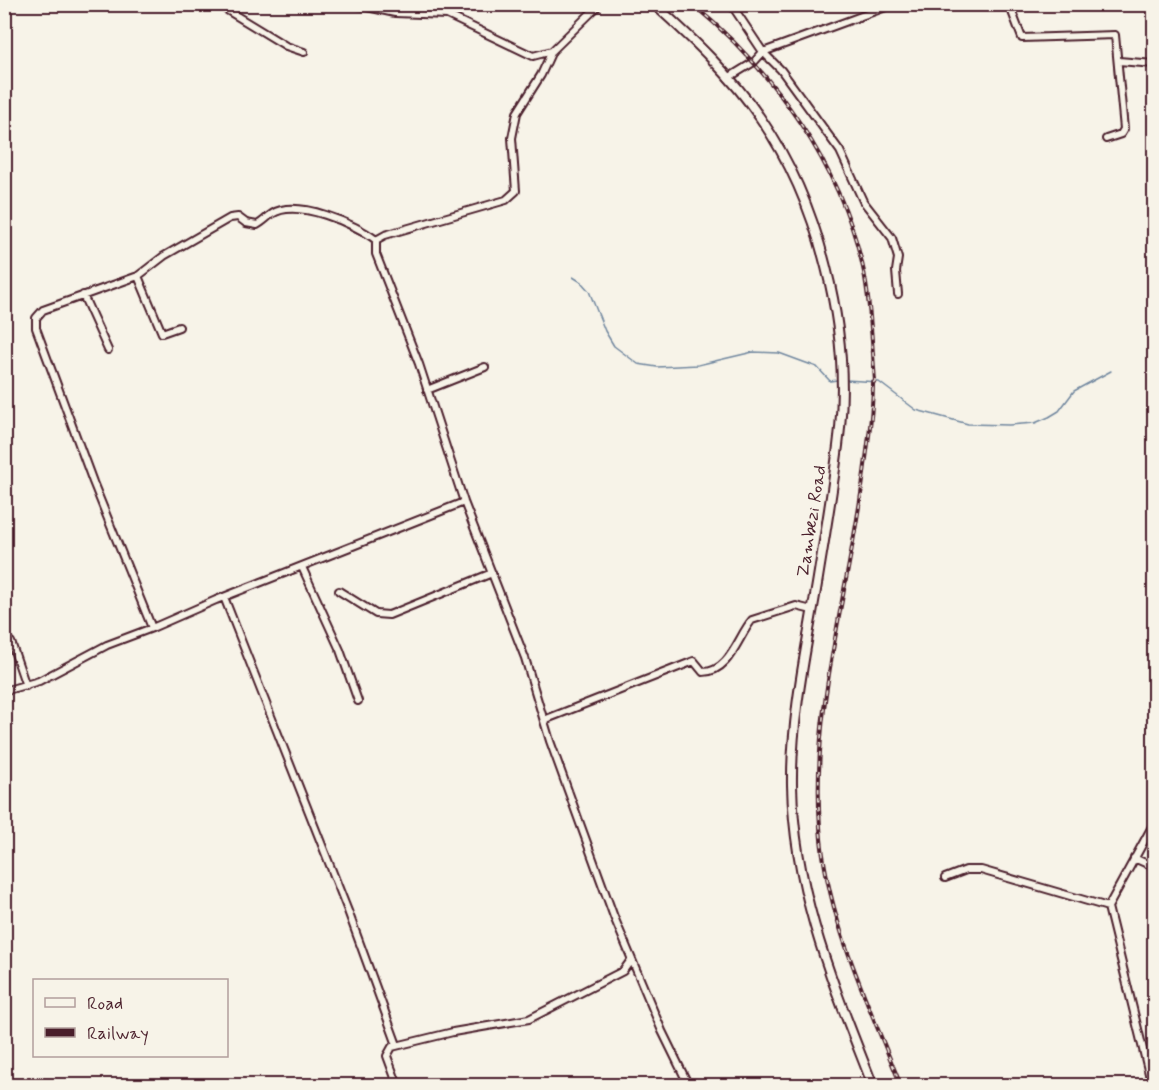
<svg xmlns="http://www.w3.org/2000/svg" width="1159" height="1090" font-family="Mynerve,sans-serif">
	<rect width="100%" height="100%" fill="#f7f3e8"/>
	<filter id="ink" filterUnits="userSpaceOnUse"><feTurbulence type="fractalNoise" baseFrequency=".0167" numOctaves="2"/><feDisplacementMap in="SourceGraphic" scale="12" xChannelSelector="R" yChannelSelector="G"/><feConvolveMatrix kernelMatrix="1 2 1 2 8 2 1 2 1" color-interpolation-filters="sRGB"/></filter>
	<g filter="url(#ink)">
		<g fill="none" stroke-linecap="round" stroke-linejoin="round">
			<path stroke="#71879f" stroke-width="1.5" d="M 573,277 L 581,282 L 589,291 L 605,331 L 614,346 L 638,364 L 657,367 L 698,365 L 753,352 L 779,353 L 817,367 L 830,381 L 837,380
				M 845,380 L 879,382 L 916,410 L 935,415 L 968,424 L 1009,425 L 1035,423 L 1049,417 L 1059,411 L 1074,391 L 1111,371"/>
			<g stroke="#4a1f2b" stroke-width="10">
				<path id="minor" d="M 217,4 L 286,46 L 304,52
					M 353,4 L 395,13 L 447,15 L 533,56 L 552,51
					M 600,4 L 552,51 L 541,75 L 517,113 L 512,138 L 516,191 L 506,200 L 385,235 L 376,240 L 376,254 L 419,364 L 464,502 L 525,658 L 550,741 L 614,917 L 662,1031 L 689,1086
					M 731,4 L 763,52 L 781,70 L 840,151 L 863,201 L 892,238 L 898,258 L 896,271 L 898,294
					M 1009,4 L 1022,38 L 1115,35 L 1124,129 L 1121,134 L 1106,139
					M 1119,61 L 1154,64
					M 728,78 L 754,62 L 763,52 L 894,4
					M 376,240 C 356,224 296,198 272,214 C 267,217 263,222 257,225 L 246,223 L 238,217 L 230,218 L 164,256 L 138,276 L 43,310 L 36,318 L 36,328 L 93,482 L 152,628 L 216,600 L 464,502
					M 138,276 L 162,333 L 179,327
					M 83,295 L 108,350
					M 427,390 L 485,367
					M 302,567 L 340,650 L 358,701
					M 339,591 L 376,614 L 389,615 L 492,573
					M 224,597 L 348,911 L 397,1045
					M 11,642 L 26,686
					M 4,691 L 39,681 L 107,645 L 152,628
					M 544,720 L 694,661 L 703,672 C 730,672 738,636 752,620 L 796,606 L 812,610
					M 1134,858 L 1154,867
					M 945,878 L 966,870 L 981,870 L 1108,907
					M 398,1086 L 387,1056 L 392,1047 L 453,1032 L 529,1019 L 623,971 L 631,960
					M 1152,1086 L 1108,907 L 1154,823"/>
			</g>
			<g stroke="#4a1f2b" stroke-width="12">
				<path id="major" d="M 654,4 C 693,39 732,76 761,119 C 819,203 850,327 840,428 C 835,478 826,528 818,578 C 807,646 791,716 792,785 C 794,894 834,986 873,1086"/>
			</g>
			<use href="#minor" stroke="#f7f3e8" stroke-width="6"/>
			<use href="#major" stroke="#f7f3e8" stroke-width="8"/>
			<g stroke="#4a1f2b" stroke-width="4">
				<path id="rail" d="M 692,4 C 774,71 842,167 864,272 C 871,308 872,345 875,381 L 873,383 C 873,413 868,443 864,473 C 849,590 811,708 820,827 C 826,918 868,1002 901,1086"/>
			</g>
			<use href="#rail" stroke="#f7f3e8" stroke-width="1.5" stroke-dasharray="4.5" stroke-linecap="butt"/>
		</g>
	</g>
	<g text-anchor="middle" stroke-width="5" stroke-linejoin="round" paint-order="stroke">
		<g font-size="18" fill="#4a1f2b" stroke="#f7f3e8">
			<text transform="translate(811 521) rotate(-81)" y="6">Zambezi Road</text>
		</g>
	</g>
	<rect width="1159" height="1090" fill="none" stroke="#f7f3e8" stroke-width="24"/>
	<rect x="12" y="12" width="1135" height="1066" fill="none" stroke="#4a1f2b" stroke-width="2" filter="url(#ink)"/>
	<rect x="33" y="979" width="195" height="78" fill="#f7f3e8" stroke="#b29e9c" stroke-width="1.5"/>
	<rect x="45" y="998" width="30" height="9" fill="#f7f3e8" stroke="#b29e9c" stroke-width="1.5"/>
	<text x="87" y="1009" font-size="18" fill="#4a1f2b">Road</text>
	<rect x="45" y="1028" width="30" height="9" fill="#4a1f2b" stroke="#b29e9c" stroke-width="1.5"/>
	<text x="87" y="1039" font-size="18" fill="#4a1f2b">Railway</text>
</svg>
